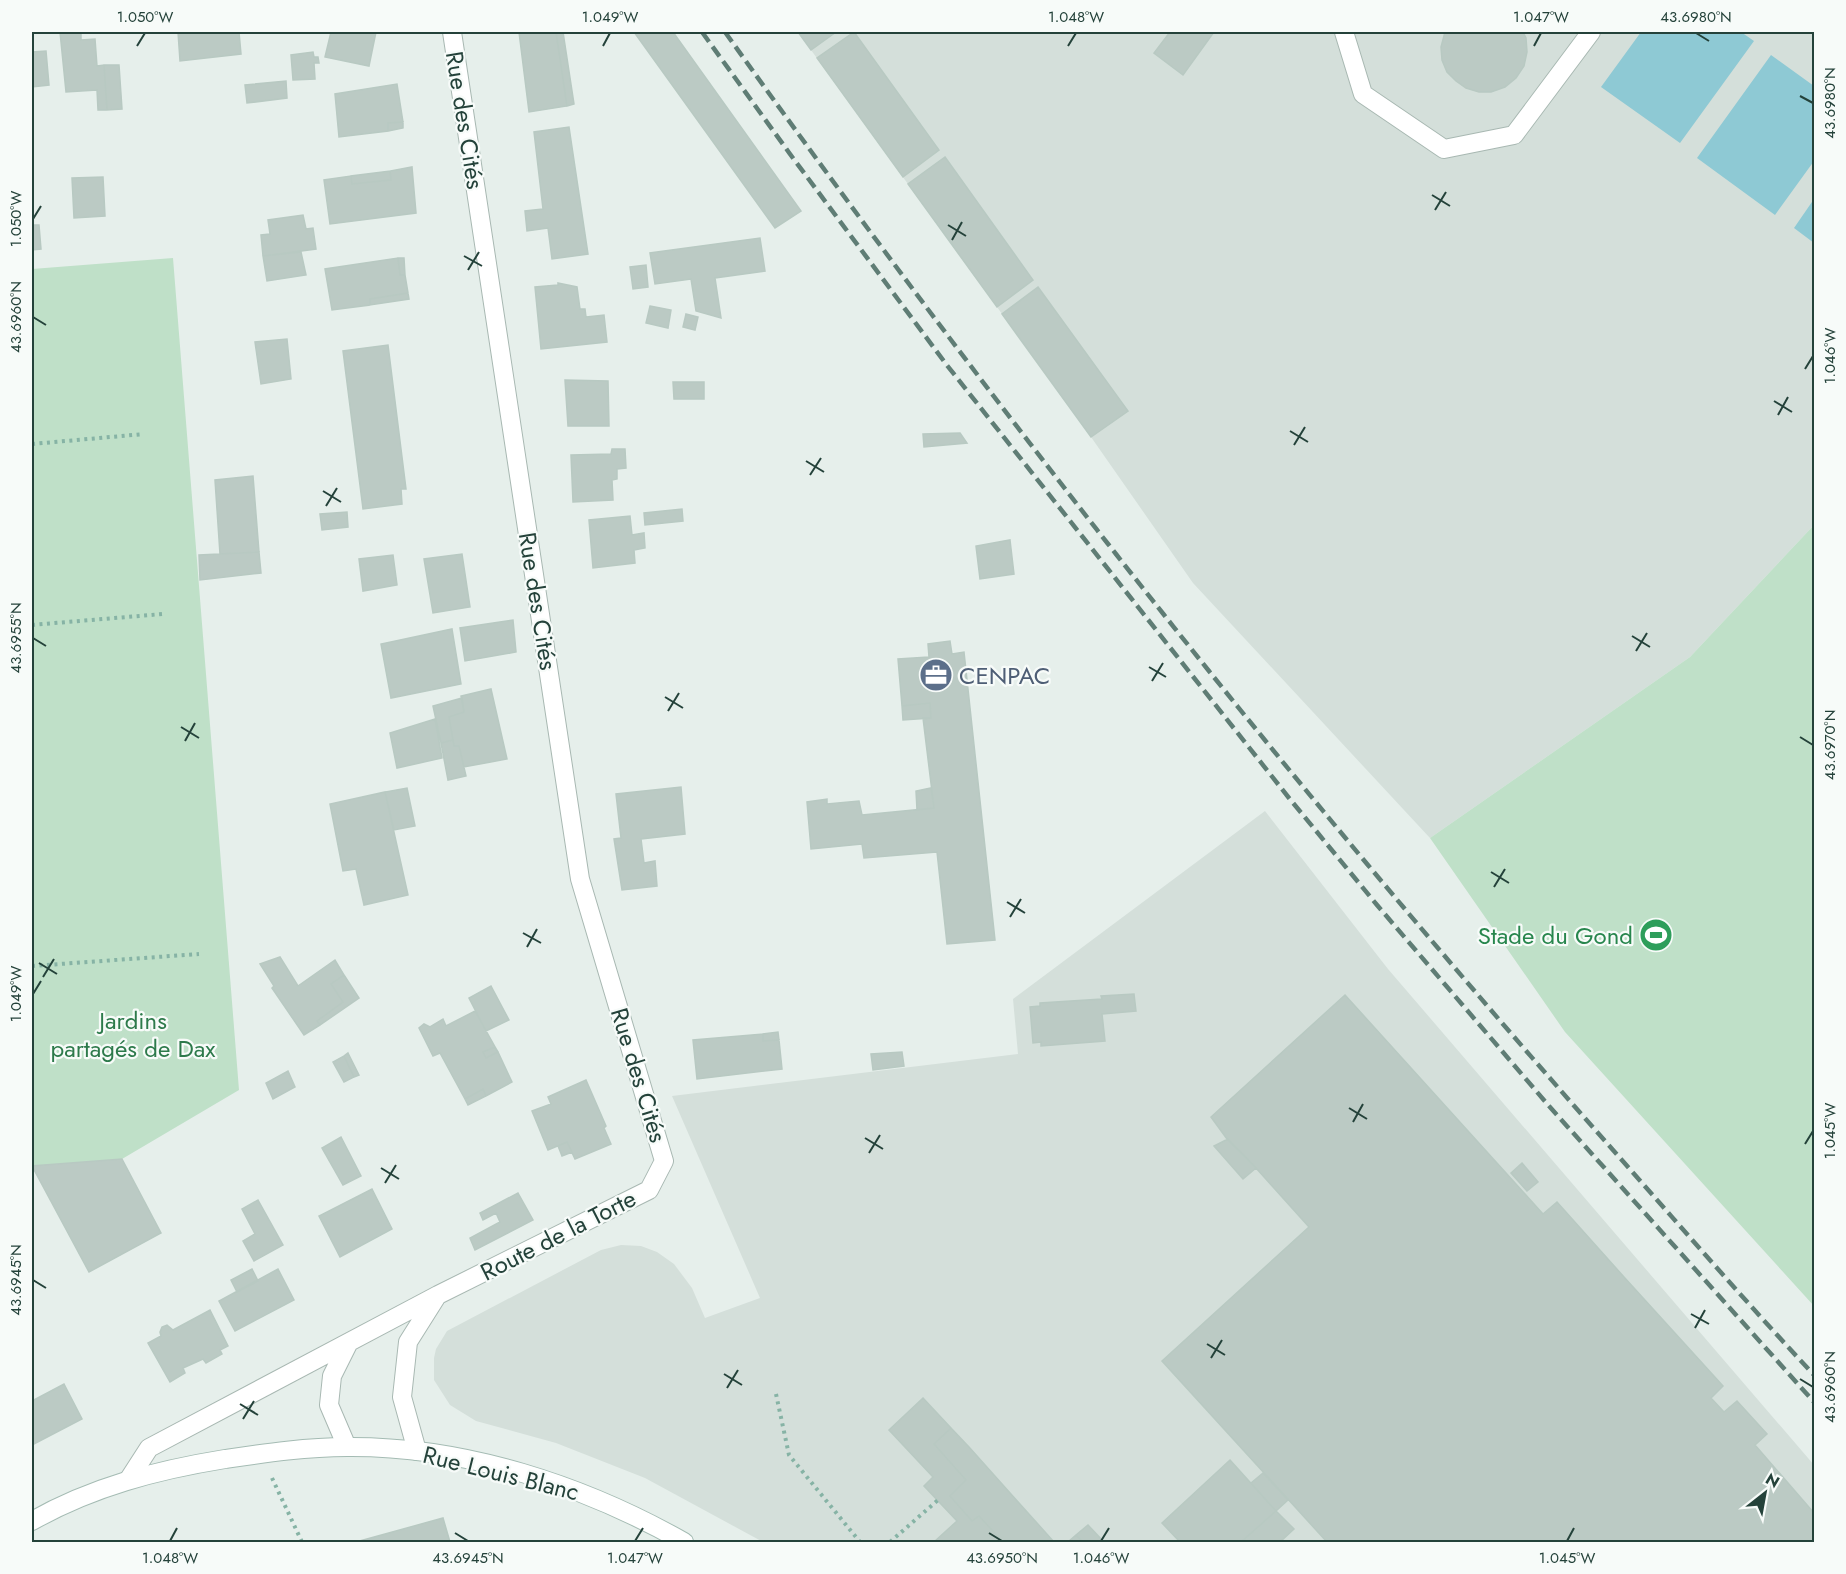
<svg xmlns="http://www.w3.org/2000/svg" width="1846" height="1574" viewBox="0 0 1846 1574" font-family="Jost,sans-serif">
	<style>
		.built { fill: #d4dfda }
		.green { fill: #bfe0c8 }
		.water { fill: #8ec9d4 }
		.building { fill: #bbcac4; stroke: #b8c9c2; stroke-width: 1.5 }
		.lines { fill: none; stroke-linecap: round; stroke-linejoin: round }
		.lane-casing { stroke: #a8b8b2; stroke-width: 20 }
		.street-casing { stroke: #a8b8b2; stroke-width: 20 }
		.secondary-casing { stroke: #a4bbb3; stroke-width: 20 }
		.path { stroke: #86b3a5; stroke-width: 4; stroke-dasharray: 3 4.5; stroke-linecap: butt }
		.lane { stroke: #fff; stroke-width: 18 }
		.street { stroke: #fff; stroke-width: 18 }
		.secondary { stroke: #fff; stroke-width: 18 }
		.rail { stroke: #5f7d75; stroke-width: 4.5; stroke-dasharray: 12 6; stroke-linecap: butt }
		.ticks { fill: none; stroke: #24423a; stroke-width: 2 }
		.labels { text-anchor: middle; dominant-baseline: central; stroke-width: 4.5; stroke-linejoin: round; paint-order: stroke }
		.street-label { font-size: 24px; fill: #24423a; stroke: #f7fbf9 }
		.service-label { font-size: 24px; fill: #4e5e75; stroke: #f7fbf9; text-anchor: start }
		.leisure-label { font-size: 24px; fill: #27864d; stroke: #f7fbf9; text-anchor: end }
		.park-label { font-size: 24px; fill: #2d7a4b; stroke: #f7fbf9 }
		.neatline { fill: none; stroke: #24423a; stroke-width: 2 }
		.ticks-label { font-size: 15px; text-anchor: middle; fill: #24423a }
	</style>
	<rect width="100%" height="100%" fill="#e6efeb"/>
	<!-- built -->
	<path class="built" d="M798 32H1814V525L1690 657 1430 838 1193 583 1091 437Z
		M1265 811 1388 969 1814 1465V1542H763L645 1478 556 1443 476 1421 450 1405 434 1380V1358L436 1349 447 1331 601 1250 621 1245 641 1246 657 1252 674 1264 692 1288 705 1318 760 1298 672 1096 1018 1054 1013 999Z"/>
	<!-- green -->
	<path class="green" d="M173 258 239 1090 122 1159 32 1166V269Z
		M1814 525V1306L1565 1032 1430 838 1690 657Z"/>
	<!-- water -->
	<path class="water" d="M1641 32H1741L1754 41 1680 143 1601 87Z
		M1771 55 1814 86V161L1775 215 1697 158Z
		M1814 199V243L1794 228Z"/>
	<!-- building -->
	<path class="building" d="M60 32H81V40L95 39 97 66 104 65 107 110H98L97 90 66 92Z
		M178 32H239L241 54 180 61Z
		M331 32H376L369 66 325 57Z
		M519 32H556L567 106 529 112Z
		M556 32H563L574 104 567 106Z
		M634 32H673L801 211 775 228Z
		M798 32H836L811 50Z
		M854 32 939 150 903 177 817 58Z
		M1170 32H1214L1183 75 1154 53Z
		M1445 32H1523L1526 38 1527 52 1524 66 1516 78 1505 87 1491 92H1479L1466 88 1456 81 1447 72 1442 60 1441 47Z
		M46 51 49 85 32 87V52Z
		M313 52 314 57H318L319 63H314L315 79 293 80 291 55Z
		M104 65H119L122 109 107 110Z
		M286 81 287 98 247 103 245 85Z
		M397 84 403 122 388 123V131L339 137 335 94Z
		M403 122V128L388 131V123Z
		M569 127 588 254 552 259 548 228 527 231 525 211 543 209 534 132Z
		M945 157 1033 280 997 307 908 184Z
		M412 167 416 213 330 224 324 180 351 176 352 184 391 180 390 171Z
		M390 171 391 180 352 184 351 176Z
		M103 177 105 216 74 218 72 178Z
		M303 215 306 229 313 228 316 249 263 256 261 235 270 234 268 220Z
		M32 225H39L41 249 32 250Z
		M760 238 765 271 715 278 721 318 696 311 691 279 655 284 650 253Z
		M301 252 306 275 267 281 263 256Z
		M398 258H404L405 275H400Z
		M398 258 400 275H405L408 293 370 299V305L332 310 325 269Z
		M646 265 648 287 633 289 630 267Z
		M558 283 577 287 580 309H585L586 317 604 315 607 342 541 349 535 287 558 285Z
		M1038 287 1128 411 1091 437 1002 314Z
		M408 293 409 299 370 305V299Z
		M650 306 671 310 668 328 646 323Z
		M686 314 698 317 695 330 683 327Z
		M287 339 291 379 261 384 255 342Z
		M388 345 406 489H401L402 504 363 509 343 351Z
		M565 380 608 381 609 426H568Z
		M673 382H704V399H674Z
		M960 433 967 443 924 447 923 434Z
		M612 449H625L626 468 617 469V479L612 480 613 500 573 502 571 455 611 454Z
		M253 476 259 552 220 554 215 480Z
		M682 509 683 521 645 525 644 513Z
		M347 512 348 527 322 530 320 514Z
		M630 516 632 535 644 533 645 548 634 550 635 563 593 568 589 520Z
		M1010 540 1014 574 980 579 976 546Z
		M259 552 261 573 200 580 199 555Z
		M462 554 470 607 433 613 424 559Z
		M393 555 397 585 363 591 359 559Z
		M513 620 516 652 465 661 460 628Z
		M452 629 461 684 391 698 381 644Z
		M950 641 952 654 964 652 995 940 947 944 937 852 864 858 862 844 811 849 807 802 827 799V804L859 801 862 815 934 808 923 718H931L930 703 902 706 898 659 929 657 928 644Z
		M491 689 507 759 464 767 459 746H454L449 717 464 712 461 696Z
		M462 698 464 712 449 717 453 740 441 743 433 706Z
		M930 703 931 718 903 720 902 706Z
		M435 719 442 758 397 768 390 733Z
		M453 740 454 746H459L466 776 448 780 441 743Z
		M681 787 685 834 641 839 644 863 655 861 657 886 622 890 614 839 621 838 616 794Z
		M407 788 415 826 394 830 385 792Z
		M931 788 934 808 917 810 916 791Z
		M385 792 408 895 364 905 356 869 343 871 330 804Z
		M280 957 298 986 335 960 344 975 331 984 343 1002 317 1021 320 1025 304 1035 272 988 274 986 260 964Z
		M344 975 359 998 320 1025 317 1021 343 1002 331 984Z
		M491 986 509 1020 486 1031 469 998Z
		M1134 994 1136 1011 1102 1014 1105 1041 1041 1046V1042L1033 1043 1030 1007 1040 1006V1003L1102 999 1101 996Z
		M1345 995 1543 1214 1557 1202 1624 1277 1723 1386 1711 1398 1724 1412 1737 1401 1767 1434 1755 1445 1814 1513V1542H1327L1162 1361 1309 1227 1256 1168 1227 1139 1211 1117Z
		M475 1011 495 1047 483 1052 486 1058 498 1052 512 1082 486 1096 483 1089 465 1099 440 1053 433 1056 419 1028 424 1024 430 1027 443 1019 446 1026Z
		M778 1032 779 1040 763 1041V1034Z
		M763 1034V1041L779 1040 782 1069 697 1079 693 1040Z
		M495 1047 498 1052 486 1058 483 1052Z
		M902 1052 904 1066 873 1070 871 1054Z
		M348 1053 359 1075 354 1077 344 1056Z
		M344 1056 354 1077 344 1082 333 1062Z
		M288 1071 295 1087 273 1099 266 1083Z
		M586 1080 606 1126 604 1128 611 1144 575 1159 567 1142 548 1150 532 1111 551 1104 548 1097Z
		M483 1089 486 1096 468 1105 465 1099Z
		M341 1137 361 1176 343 1185 322 1148Z
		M1228 1139 1256 1168 1243 1179 1214 1146Z
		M567 1142 572 1152 562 1156 558 1146Z
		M122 1159 161 1233 89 1272 32 1166Z
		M1522 1163 1538 1182 1527 1191 1511 1173Z
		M372 1189 392 1229 340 1257 319 1216Z
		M518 1193 533 1220 475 1250 470 1238 500 1222 496 1213 483 1220 480 1213Z
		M258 1200 283 1245 254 1261 243 1241 255 1234 242 1209Z
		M252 1269 258 1281 237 1292 231 1280Z
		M278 1269 294 1300 235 1331 219 1301Z
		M210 1310 228 1346 220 1350 222 1354 206 1363 203 1359 183 1368 185 1373 170 1382 148 1343 161 1336 160 1332 162 1327 167 1325 173 1330Z
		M64 1384 82 1419 32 1445V1401Z
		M923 1398 951 1428 934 1444 966 1480 950 1496 972 1521 979 1516 1003 1542H934L957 1521 924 1486 933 1477 889 1430Z
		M951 1428 969 1447 1054 1542H1003L979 1516 972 1521 950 1496 966 1480 934 1444Z
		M1230 1460 1276 1511 1241 1542H1180L1162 1523Z
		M1263 1473 1288 1500 1276 1511 1251 1483Z
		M1276 1511 1294 1529 1280 1542H1241Z
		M443 1518 450 1542H356Z
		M1088 1525 1104 1542H1083L1076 1535Z
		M1076 1535 1083 1542H1068Z"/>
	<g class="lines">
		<!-- lane casing -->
		<g class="lane-casing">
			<path id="lane" d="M1344 32 1363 94 1444 149 1514 135 1591 32"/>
		</g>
		<!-- street casing -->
		<g class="street-casing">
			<path id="street" d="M347 1447 329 1405 332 1376 348 1344
				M417 1451 402 1397 408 1342 437 1296
				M129 1479 149 1448 438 1295 649 1190 664 1161 580 879 452 32"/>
		</g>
		<!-- secondary casing -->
		<g class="secondary-casing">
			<path id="secondary" d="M32 1521C92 1487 157 1470 225 1459 266 1453 306 1447 347 1447 465 1446 583 1485 684 1542"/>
		</g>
		<!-- path -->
		<path class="path" d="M32 444 144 434
			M32 625 162 614
			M32 966 199 954
			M776 1394 789 1455 860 1542
			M272 1478 302 1542
			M890 1542 938 1500"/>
		<!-- lane -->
		<use href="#lane" class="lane"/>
		<!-- street -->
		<use href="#street" class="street"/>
		<!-- secondary -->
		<use href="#secondary" class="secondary"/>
		<!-- rail -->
		<path class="rail" d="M702 32 790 154 946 364 1289 798 1377 905 1549 1106 1814 1402
			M725 32C999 416 1293 788 1606 1142 1675 1220 1743 1299 1814 1375"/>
	</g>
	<!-- ticks -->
	<path class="ticks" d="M1696 33 1709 41M137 46 145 33M603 46 610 33M1068 46 1076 33M1534 46 1541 33M1800 96 1813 103M1432 195 1450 206M1435 210 1446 192M33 219 41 206M948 225 966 236M952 240 962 222M464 256 482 266M468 270 479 252M33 317 46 325M1805 369 1813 356M1774 401 1792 412M1778 415 1788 397M1290 431 1308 442M1294 445 1305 427M806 461 824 472M810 475 821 458M323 491 341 502M326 506 337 488M1632 636 1650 647M33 638 46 646M1636 651 1647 633M1149 667 1166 677M1152 681 1163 663M665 697 683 708M668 711 679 693M181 727 199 738M1800 737 1813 745M185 741 195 723M1491 872 1509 883M1494 887 1505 869M1007 902 1025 913M1010 917 1021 899M523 933 541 943M527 947 537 929M39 963 57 974M43 977 54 959M33 994 41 981M1349 1108 1367 1119M1353 1122 1363 1104M865 1138 883 1149M1805 1144 1813 1131M869 1153 880 1135M381 1168 399 1179M385 1183 396 1165M33 1280 46 1288M1691 1314 1709 1324M1695 1328 1705 1310M1207 1344 1225 1355M1211 1358 1222 1340M724 1374 742 1385M1800 1379 1813 1387M727 1388 738 1370M240 1404 258 1415M243 1419 254 1401M455 1533 468 1541M989 1533 1002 1541M170 1541 177 1528M635 1541 643 1528M1101 1541 1109 1528M1567 1541 1574 1528"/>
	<!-- icons -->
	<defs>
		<g id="office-disc" transform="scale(1.725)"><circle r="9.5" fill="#5c6f8a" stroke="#f7fbf9"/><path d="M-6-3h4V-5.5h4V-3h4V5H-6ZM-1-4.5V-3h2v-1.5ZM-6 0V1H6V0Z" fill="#fff"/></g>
		<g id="stadium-disc" transform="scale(1.725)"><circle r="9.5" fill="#2e9e5b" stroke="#f7fbf9"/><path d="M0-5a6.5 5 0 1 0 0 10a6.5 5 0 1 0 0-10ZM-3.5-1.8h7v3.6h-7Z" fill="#fff"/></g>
	</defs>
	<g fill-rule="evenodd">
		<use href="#office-disc" x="936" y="675"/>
		<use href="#stadium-disc" x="1656" y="935"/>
	</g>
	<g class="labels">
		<!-- street labels -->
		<g class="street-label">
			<text transform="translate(465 120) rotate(81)">Rue des Cités</text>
			<text transform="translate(538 601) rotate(81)">Rue des Cités</text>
			<text transform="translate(639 1075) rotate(73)">Rue des Cités</text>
			<text transform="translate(558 1235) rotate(-27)">Route de la Torte</text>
			<text transform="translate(501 1473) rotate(14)">Rue Louis Blanc</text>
		</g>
		<!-- service labels -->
		<g class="service-label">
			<text x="959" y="675">CENPAC</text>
		</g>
		<!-- leisure labels -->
		<g class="leisure-label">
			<text x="1633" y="935">Stade du Gond</text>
		</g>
		<!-- park labels -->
		<g class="park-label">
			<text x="133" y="1020">Jardins<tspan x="133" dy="28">partagés de Dax</tspan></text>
		</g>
	</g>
	<!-- border -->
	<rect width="1846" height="1574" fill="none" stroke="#f7fbf9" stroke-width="66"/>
	<!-- north arrow -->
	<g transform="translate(1765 1493) rotate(31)" stroke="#f7fbf9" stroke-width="4.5" paint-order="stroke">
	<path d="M0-4.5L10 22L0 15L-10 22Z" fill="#24423a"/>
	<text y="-9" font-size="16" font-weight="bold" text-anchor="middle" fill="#24423a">N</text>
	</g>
	<rect x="33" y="33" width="1780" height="1508" class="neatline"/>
	<g class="ticks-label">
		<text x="145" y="22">1.050°W</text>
		<text x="610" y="22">1.049°W</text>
		<text x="1076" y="22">1.048°W</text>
		<text x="1541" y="22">1.047°W</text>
		<text x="1696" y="22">43.6980°N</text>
		<text transform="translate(1830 103) rotate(-90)" y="5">43.6980°N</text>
		<text transform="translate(16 219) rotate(-90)" y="5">1.050°W</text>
		<text transform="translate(16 317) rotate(-90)" y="5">43.6960°N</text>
		<text transform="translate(1830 356) rotate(-90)" y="5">1.046°W</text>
		<text transform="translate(16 638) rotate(-90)" y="5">43.6955°N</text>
		<text transform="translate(1830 745) rotate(-90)" y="5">43.6970°N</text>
		<text transform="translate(16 994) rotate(-90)" y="5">1.049°W</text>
		<text transform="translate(1830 1131) rotate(-90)" y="5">1.045°W</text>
		<text transform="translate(16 1280) rotate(-90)" y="5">43.6945°N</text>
		<text transform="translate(1830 1387) rotate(-90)" y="5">43.6960°N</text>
		<text x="170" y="1563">1.048°W</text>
		<text x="468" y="1563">43.6945°N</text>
		<text x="635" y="1563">1.047°W</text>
		<text x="1002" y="1563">43.6950°N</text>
		<text x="1101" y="1563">1.046°W</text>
		<text x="1567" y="1563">1.045°W</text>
	</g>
</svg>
